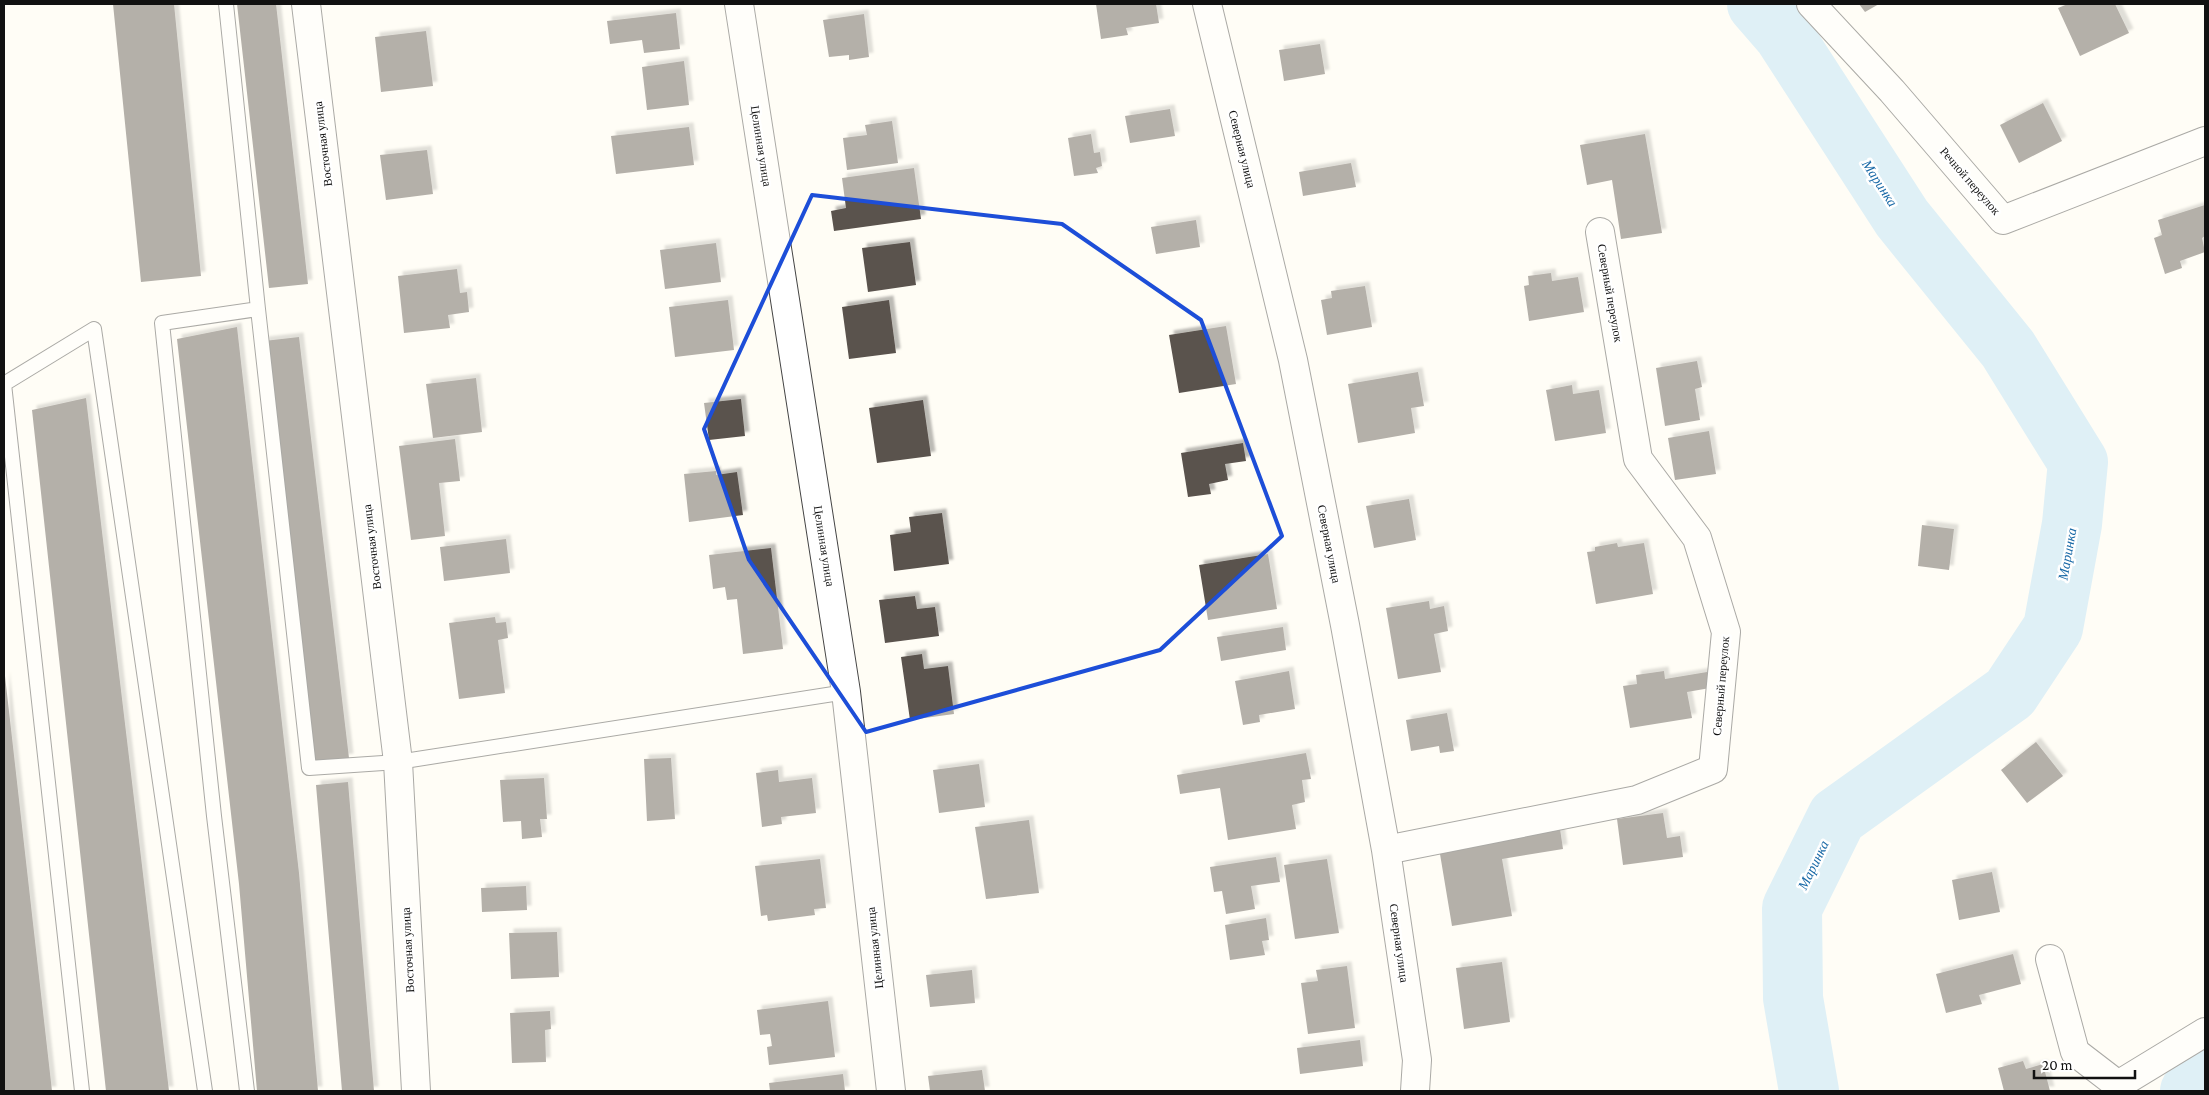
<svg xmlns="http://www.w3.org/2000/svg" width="2209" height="1095" viewBox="0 0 2209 1095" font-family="'Crimson Pro',serif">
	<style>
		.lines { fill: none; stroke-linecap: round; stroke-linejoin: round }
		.river { stroke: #b9e0f7; stroke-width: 60 }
		.building { fill: #5a524d; filter: url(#shadow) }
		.service-casing { stroke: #444; stroke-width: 16 }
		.minor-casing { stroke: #444; stroke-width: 30 }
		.service { stroke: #fff; stroke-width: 14 }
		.minor { stroke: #fff; stroke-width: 28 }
		.marked { fill: none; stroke: #1d4ed8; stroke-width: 4; stroke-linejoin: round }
		.labels { text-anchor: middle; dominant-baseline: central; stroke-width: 5; stroke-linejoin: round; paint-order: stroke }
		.street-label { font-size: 12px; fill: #111; stroke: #fff }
		.water-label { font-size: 14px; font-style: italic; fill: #1768a6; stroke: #fff }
	</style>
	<defs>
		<filter id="shadow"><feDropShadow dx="4.5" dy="-4.5" stdDeviation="1" flood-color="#0004"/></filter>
	</defs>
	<rect width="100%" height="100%" fill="#fffdf5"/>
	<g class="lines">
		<!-- river -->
		<path class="river" d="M1757 4 1783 34 1902 218 2008 349 2078 462 2072 524 2053 628 2010 693 1837 817 1792 908 1793 998 1809 1091
			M2190 1091 2205 1080"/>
	</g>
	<!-- building -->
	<path class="building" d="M113 4H174L201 276 141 282Z
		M237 4H276L308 284 269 288Z
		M1096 4H1156L1159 23 1126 28 1128 35 1101 39Z
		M1859 4H1879L1865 12Z
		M2068 4H2115L2129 33 2080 56 2058 8Z
		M676 13 680 49 644 53 642 40 610 44 607 21Z
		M864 14 869 57 849 60V55L829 57 823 20Z
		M426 31 433 86 381 92 375 37Z
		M1320 44 1325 74 1284 81 1279 50Z
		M684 61 689 105 647 110 642 67Z
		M2043 103 2062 141 2019 163 2000 125Z
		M1170 109 1175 136 1130 143 1125 116Z
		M892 121 898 163 847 170 843 138 867 135 865 125Z
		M689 127 694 165 616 174 611 136Z
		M1091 134 1094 153 1100 152 1102 166 1096 168 1098 173 1074 176 1068 138Z
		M1645 134 1662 233 1621 239 1612 180 1587 185 1580 145Z
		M427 150 433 194 386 200 380 155Z
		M1351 163 1356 187 1303 196 1299 172Z
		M914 168 921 219 834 231 831 211 846 208 842 178Z
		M2205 205V236L2202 238 2205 252 2180 261 2182 268 2165 274 2154 238 2162 235 2158 220Z
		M1196 220 1200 247 1156 254 1151 227Z
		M910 242 916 285 868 292 862 248Z
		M716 243 721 282 665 289 660 250Z
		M457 269 460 293 467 292 469 312 448 315 450 328 404 333 398 276Z
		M1551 273 1552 281 1578 277 1584 312 1529 321 1524 286 1529 285 1528 276Z
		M1365 286 1372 327 1327 335 1321 300 1332 298 1331 291Z
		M728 300 734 350 675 357 669 307Z
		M889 300 896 353 849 359 842 307Z
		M1226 326 1236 384 1179 393 1169 335Z
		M237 327 299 873 318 1091H257L239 884 177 339Z
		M299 337 349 758 314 762 264 341Z
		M1697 361 1702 387 1695 389 1700 420 1665 426 1656 368Z
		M1418 372 1424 406 1411 408 1415 433 1358 443 1348 384Z
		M476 378 482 432 433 438 426 384Z
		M1572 385 1573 394 1599 390 1606 433 1555 441 1546 390Z
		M86 398 169 1091H106L32 410Z
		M741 399 745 436 709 440 704 403Z
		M923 400 931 456 877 463 869 408Z
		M1709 431 1716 474 1675 480 1668 438Z
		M455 439 460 481 439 483 445 536 411 540 399 446Z
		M1243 443 1246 461 1225 464 1228 480 1209 484 1211 494 1188 497 1181 453Z
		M716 471V475L737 472 743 515 689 522 684 474Z
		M1409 499 1416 540 1374 548 1366 506Z
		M942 513 949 564 894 571 890 535 911 532 909 517Z
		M1922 525 1954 529 1949 570 1918 566Z
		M506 539 510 573 444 581 440 547Z
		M1617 543 1618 547 1644 543 1653 594 1596 604 1587 552 1595 551V547Z
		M771 548 783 649 743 654 737 599 727 600 725 587 713 589 709 555Z
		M1268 554 1277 609 1208 620 1199 565Z
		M915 596 917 609 935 607 939 636 885 643 879 600Z
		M1429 601 1430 609 1444 606 1448 631 1434 634 1441 672 1398 679 1386 608Z
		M495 617 496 623 506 622 508 638 498 640 505 693 459 699 449 623Z
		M1283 627 1286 650 1221 661 1217 637Z
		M922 654 924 669 948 666 954 714 910 720 901 657Z
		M1289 671 1295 709 1259 715 1260 722 1243 725 1235 681Z
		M1664 671 1665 679 1707 672 1710 688 1687 692 1692 718 1630 728 1623 686 1637 684 1636 675Z
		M5 676 52 1091H4Z
		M1447 713 1454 751 1440 753 1439 746 1411 751 1406 720Z
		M2036 742 2063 776 2027 803 2001 770Z
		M1306 753 1311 779 1302 780 1305 802 1292 805 1296 829 1228 840 1220 788 1180 794 1177 775Z
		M671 758 675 819 647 821 644 759Z
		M979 764 985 807 939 813 933 770Z
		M778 770 779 782 812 778 816 813 781 817 782 824 762 827 756 773Z
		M544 778 547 819H540L542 837 522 839 521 821 503 822 500 780Z
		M348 782 374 1091H342L316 785Z
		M1663 813 1667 838 1680 836 1683 857 1623 865 1617 819Z
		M1029 820 1039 893 986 899 975 827Z
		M1560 829 1563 849 1502 859 1512 916 1452 926 1439 848Z
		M1276 857 1280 882 1251 886 1255 909 1226 914 1222 891 1214 892 1210 867Z
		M820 859 826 908 814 909 815 915 768 921 767 915 761 916 755 866Z
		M1327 859 1339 933 1295 939 1284 865Z
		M1992 872 2000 912 1959 920 1952 880Z
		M526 886 527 910 482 912 481 888Z
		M1266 918 1269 940 1262 941 1265 955 1230 960 1225 925Z
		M557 932 559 977 511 979 509 933Z
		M2013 954 2021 984 1979 995 1982 1004 1946 1013 1936 974Z
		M1502 962 1510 1022 1464 1029 1456 968Z
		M1347 966 1355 1028 1308 1034 1301 983 1318 981 1316 970Z
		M972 970 975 1003 930 1007 926 975Z
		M828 1001 835 1057 769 1065 767 1047 772 1046 770 1034 760 1035 757 1010Z
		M550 1011 551 1029 545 1030 546 1062 512 1063 510 1013Z
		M1360 1040 1363 1066 1300 1074 1297 1048Z
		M2023 1061 2026 1069 2043 1064 2050 1091H2004L1998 1068Z
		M982 1070 985 1091H930L928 1076Z
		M843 1074 845 1091H770L769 1083Z"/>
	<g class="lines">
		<!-- service casing -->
		<g class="service-casing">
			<path id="service" d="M226 4 258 309 309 768 398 762 846 692
				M82 1091 4 384 94 329 205 1091
				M247 1091 214 816 162 323 258 309"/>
		</g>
		<!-- minor casing -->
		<g class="minor-casing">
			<path id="minor" d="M306 4 398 762 416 1091
				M739 4 846 692 891 1091
				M1207 4 1293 360 1345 625 1386 850 1417 1060 1415 1091
				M1811 4 1892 91 2003 220 2205 141
				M1386 850 1637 800 1713 769 1726 632 1697 538 1638 459 1600 232
				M2050 959 2075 1052 2118 1085 2205 1032"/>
		</g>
		<!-- service -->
		<use href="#service" class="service"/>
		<!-- minor -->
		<use href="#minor" class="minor"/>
	</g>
	<!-- marked area -->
	<path d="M0 0H2209V1095H0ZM812 195 1062 224 1201 320 1282 536 1160 650 866 732 749 560 704 429Z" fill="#fffdf5" fill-opacity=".55" fill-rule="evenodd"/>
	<path class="marked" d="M812 195 1062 224 1201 320 1282 536 1160 650 866 732 749 560 704 429Z"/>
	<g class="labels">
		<!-- street labels -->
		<g class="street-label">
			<text transform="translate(323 144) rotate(-97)">Восточная улица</text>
			<text transform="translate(761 146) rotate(81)">Целинная улица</text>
			<text transform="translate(1242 149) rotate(76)">Северная улица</text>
			<text transform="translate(1970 181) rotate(49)">Речной переулок</text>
			<text transform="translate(1610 293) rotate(80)">Северный переулок</text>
			<text transform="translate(1329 544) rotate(79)">Северная улица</text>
			<text transform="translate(824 546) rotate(81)">Целинная улица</text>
			<text transform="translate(372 547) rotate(-97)">Восточная улица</text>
			<text transform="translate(1721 686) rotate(-85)">Северный переулок</text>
			<text transform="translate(1399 943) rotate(82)">Северная улица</text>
			<text transform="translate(875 948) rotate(-96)">Целинная улица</text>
			<text transform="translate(408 950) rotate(-93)">Восточная улица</text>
		</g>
		<!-- water labels -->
		<g class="water-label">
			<text transform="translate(1880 183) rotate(57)">Маринка</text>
			<text transform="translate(2067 554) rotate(-80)">Маринка</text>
			<text transform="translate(1813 865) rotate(-64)">Маринка</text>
		</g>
	</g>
	<!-- border -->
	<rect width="2209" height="1095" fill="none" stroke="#111111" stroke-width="10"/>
	<!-- scale -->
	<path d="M2034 1070v8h101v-8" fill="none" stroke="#111111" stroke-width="2.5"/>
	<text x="2042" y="1070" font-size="15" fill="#111111" stroke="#ffffff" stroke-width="4" paint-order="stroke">20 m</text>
</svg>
